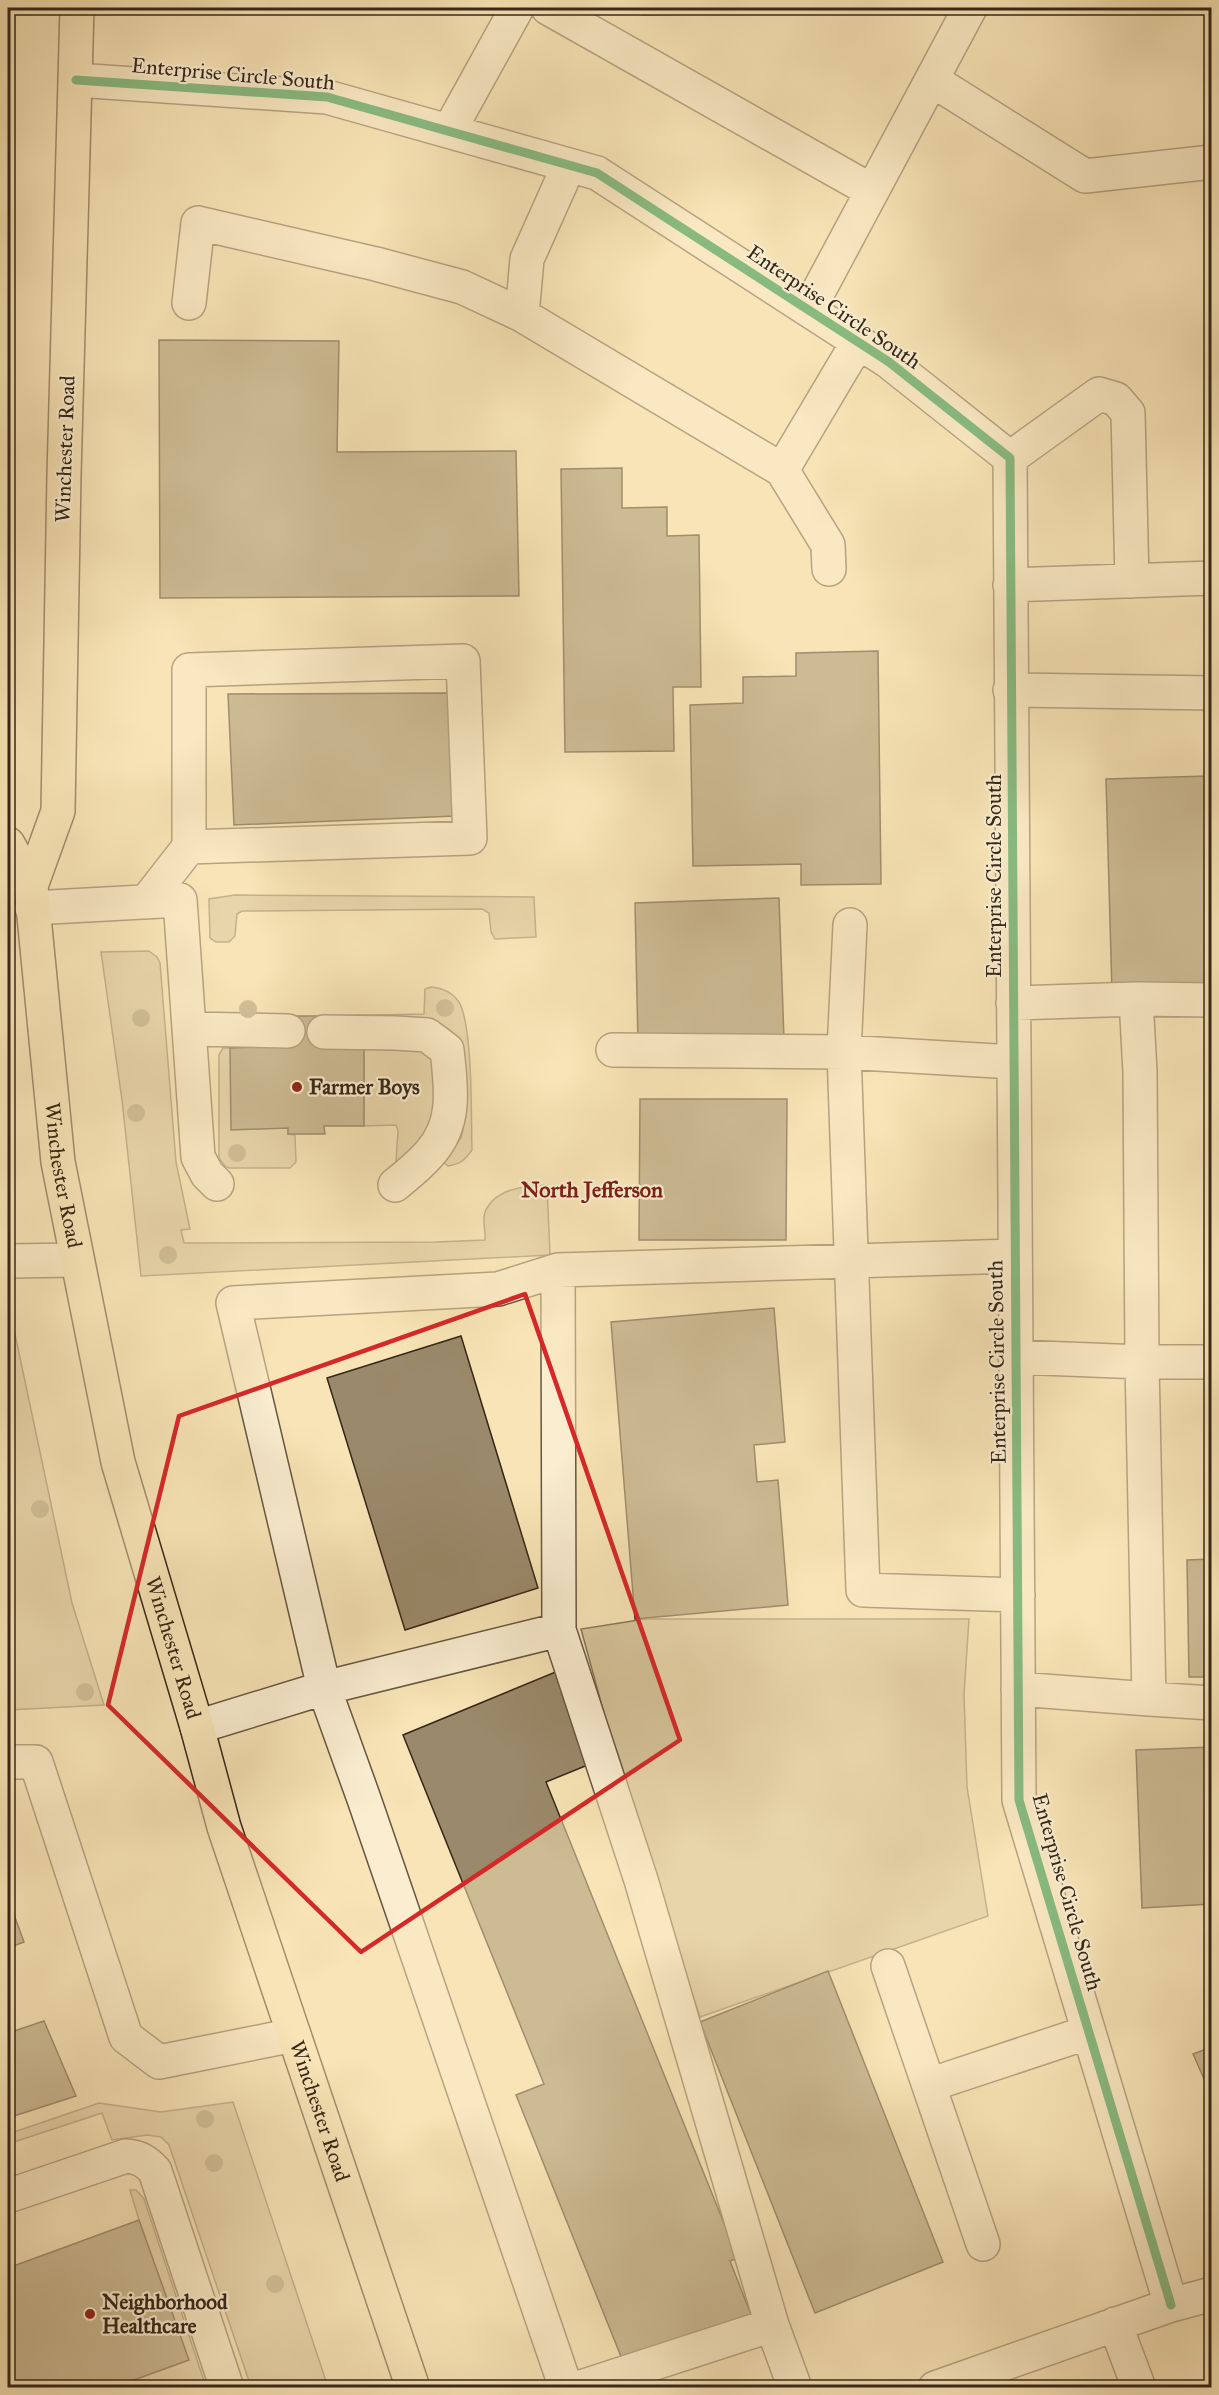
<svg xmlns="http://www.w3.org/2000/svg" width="1219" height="2395" viewBox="0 0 1219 2395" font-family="'IM FELL Great Primer',serif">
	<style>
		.green { fill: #d7c49b; stroke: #86765a; stroke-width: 1.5 }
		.building { fill: #9a896a; stroke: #352718; stroke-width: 1.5 }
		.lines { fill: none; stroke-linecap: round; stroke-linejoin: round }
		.minor-casing { stroke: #665640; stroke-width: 36 }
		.major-casing { stroke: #352718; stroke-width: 36 }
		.minor { stroke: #faedd0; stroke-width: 33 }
		.major { stroke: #f8e4b6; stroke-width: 33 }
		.cycleway-casing { stroke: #faedd0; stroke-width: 13 }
		.cycleway { stroke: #00873e; stroke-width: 9 }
		.tree { fill: #a39271 }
		.marked { fill: none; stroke: #d62828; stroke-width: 4.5; stroke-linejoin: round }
		.poi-dot { fill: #8f2418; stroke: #faedd0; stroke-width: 2 }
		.labels { text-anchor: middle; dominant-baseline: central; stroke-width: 4.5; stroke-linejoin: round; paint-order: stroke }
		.street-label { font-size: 21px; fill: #352718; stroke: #faedd0 }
		.poi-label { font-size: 21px; font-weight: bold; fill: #352718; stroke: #faedd0; text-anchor: start }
		.neighbourhood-label { font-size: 22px; font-weight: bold; fill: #7a1f14; stroke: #faedd0 }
	</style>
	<rect width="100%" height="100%" fill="#f8e4b6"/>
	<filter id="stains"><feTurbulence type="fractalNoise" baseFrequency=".00333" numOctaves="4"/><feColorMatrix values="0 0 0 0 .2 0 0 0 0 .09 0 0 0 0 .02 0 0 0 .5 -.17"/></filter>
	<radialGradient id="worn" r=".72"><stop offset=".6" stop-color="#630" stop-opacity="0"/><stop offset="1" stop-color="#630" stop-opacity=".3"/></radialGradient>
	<!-- green -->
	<path class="green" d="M235 895 534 897 536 937 495 939 491 932 489 913 482 909 242 911 237 914 235 936 229 942H216L210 938 209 899Z
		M149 951 157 957 160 963 176 1162 190 1229 181 1230 184 1243 436 1242 485 1240C486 1232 482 1219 485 1212 495 1188 525 1186 547 1185L550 1255 141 1276 122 1100 101 952Z
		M431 987C443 988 452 992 459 1002 473 1026 471 1118 472 1150 465 1160 461 1164 448 1166L442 1161 461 1138 463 1129 459 1043C454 1031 446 1025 433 1022L324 1016 424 1014 425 989Z
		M364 1046 421 1047 433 1058 436 1113 419 1144 399 1162 396 1161 398 1131 396 1125 364 1126Z
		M223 1048H230L288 1128V1134L295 1135 296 1162 290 1168H229L225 1166 219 1158V1055Z
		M8 1301 72 1603 104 1705 8 1710V1695H12L13 1623H8Z
		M645 1619H969L964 1694 967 1787 988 1916 700 2017 623 1783 581 1629Z
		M233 2102 328 2387H251L169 2145 161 2137 147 2135 112 2140 102 2113 8 2144V2134L99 2103 161 2112Z
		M130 2190H136L144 2199 206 2387 112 2388 139 2220Z"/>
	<!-- building -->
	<path class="building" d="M642 8H906V10L642 15Z
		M159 340 339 341 337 452 516 451 519 596 160 598Z
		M622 468V508L667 507V536L699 535 701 687H673L674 751 565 752 561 469Z
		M878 651 881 884 801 885V864L693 866 690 705 743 703V677L796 676V653Z
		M449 693 456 816 234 825 228 694Z
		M1207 776 1208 798H1212V989L1112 992 1106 779Z
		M779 898 784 1039 638 1044 635 903Z
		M288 1016H324L364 1046V1126H324L325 1134H288V1128L231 1130 230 1048 287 1046Z
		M1206 1047H1212V1216Z
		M640 1099H787L786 1240H639Z
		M774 1308 785 1442 754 1445 757 1482 778 1480 788 1605 635 1619 611 1322Z
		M461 1336 538 1588 405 1630 327 1378Z
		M1212 1559V1677H1189L1187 1560Z
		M8 1623H13V1695H8Z
		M558 1671 595 1762 546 1782 738 2258 730 2261 752 2317 626 2369 516 2095 544 2084 403 1735Z
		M1212 1747V1904L1142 1908 1136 1750Z
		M8 1898 24 1942 8 1948Z
		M828 1971 943 2262 815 2313 700 2022Z
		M44 2021 76 2096 8 2118V2033Z
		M1212 2047V2097L1193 2054Z
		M139 2220 189 2360 112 2388H8V2268Z"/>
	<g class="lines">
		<!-- minor casing -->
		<g class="minor-casing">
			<path id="minor" d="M548 8 872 191
				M76 80 327 97 597 173 889 362 1010 458 1019 1800 1171 2305
				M932 80 1085 176 1212 162
				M449 131 517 8
				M569 165 527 259 522 315 782 470 858 342
				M189 303 198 223 376 264 462 287 522 315
				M809 309 970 8
				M1010 458 1099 394 1116 399 1128 413 1132 581
				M782 470 828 545 829 569
				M1010 585 1212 578
				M1010 690 1212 693
				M146 902 189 847V670L463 661 470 838 189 847
				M32 908 180 900 198 1157 207 1174 217 1184
				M850 925 844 1052 863 1590 1018 1595
				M1136 999 1212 1000
				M1013 1003 1136 999 1140 1072 1142 1362 1149 1699 1018 1689
				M189 1029 288 1031
				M324 1032 395 1033 427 1035 447 1050C451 1087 457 1123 430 1153 420 1165 407 1175 395 1185
				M613 1050 844 1052 1013 1062
				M8 1261 76 1260
				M558 1270 498 1289 233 1303 324 1688 364 1799 566 2388
				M1015 1357 1142 1362H1212
				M1149 1699 1212 1703
				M197 1727 324 1688 559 1630
				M8 1762H36L126 2037 159 2062 294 2035
				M888 1966 983 2244
				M929 2085 1089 2032
				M8 2196 126 2156C139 2157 146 2161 155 2171L227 2388
				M1115 2324 1139 2388
				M578 2388 772 2325
				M795 2388 772 2325 641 1880 559 1630 558 1270 1014 1256
				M935 2388 1171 2305 1212 2294"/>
		</g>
		<!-- major casing -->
		<g class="major-casing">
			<g id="major">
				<path id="s1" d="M77 8 64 475 58 811 31 886 58 1162 118 1462 197 1727 224 1827 413 2388"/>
				<path d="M8 844 31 886"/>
			</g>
		</g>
		<!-- minor -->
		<use href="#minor" class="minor"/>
		<!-- major -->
		<use href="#major" class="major"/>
		<!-- cycleway casing -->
		<g class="cycleway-casing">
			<path id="cycleway" d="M76 80 327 97 597 173 889 362 1010 458 1019 1800 1171 2305"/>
		</g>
		<!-- cycleway -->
		<use href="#cycleway" class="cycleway"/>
	</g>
	<!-- trees -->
	<g class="tree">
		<circle cx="445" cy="1008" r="9"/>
		<circle cx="248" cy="1009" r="9"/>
		<circle cx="141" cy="1018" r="9"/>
		<circle cx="136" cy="1113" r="9"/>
		<circle cx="237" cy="1153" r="9"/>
		<circle cx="168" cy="1255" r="9"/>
		<circle cx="40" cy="1509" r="9"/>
		<circle cx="85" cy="1692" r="9"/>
		<circle cx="205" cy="2119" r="9"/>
		<circle cx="214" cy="2163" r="9"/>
		<circle cx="275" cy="2284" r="9"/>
	</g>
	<!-- marked area -->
	<path d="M0 0H1219V2395H0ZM525 1294 680 1740 361 1952 108 1705 179 1416Z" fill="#f8e4b6" fill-opacity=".55" fill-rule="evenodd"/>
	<path class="marked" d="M525 1294 680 1740 361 1952 108 1705 179 1416Z"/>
	<!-- markers -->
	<g class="poi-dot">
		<circle cx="297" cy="1087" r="6"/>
		<circle cx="90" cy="2314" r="6"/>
	</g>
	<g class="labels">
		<!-- street labels -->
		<g class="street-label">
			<text transform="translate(233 74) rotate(5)">Enterprise Circle South</text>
			<text transform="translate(834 307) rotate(34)">Enterprise Circle South</text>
			<text transform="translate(65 449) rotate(-88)">Winchester Road</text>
			<text transform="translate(994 876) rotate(-90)">Enterprise Circle South</text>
			<text stroke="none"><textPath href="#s1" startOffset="1174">Winchester Road</textPath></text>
			<text transform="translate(997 1362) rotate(-91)">Enterprise Circle South</text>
			<text stroke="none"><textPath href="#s1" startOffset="1660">Winchester Road</textPath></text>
			<text transform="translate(1067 1892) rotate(74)">Enterprise Circle South</text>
			<text stroke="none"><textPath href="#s1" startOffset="2146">Winchester Road</textPath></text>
		</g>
		<!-- poi labels -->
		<g class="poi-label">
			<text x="309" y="1087">Farmer Boys</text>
			<text x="102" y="2302">Neighborhood<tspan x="102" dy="24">Healthcare</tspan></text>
		</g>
		<!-- neighbourhood labels -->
		<g class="neighbourhood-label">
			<text x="592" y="1189">North Jefferson</text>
		</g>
	</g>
	<!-- margin -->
	<rect width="1219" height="2395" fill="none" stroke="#f8e4b6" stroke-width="30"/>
	<rect x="9" y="9" width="1201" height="2377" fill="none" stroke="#352718" stroke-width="3"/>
	<rect x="15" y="15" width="1189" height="2365" fill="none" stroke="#352718" stroke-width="1.5"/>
	<rect width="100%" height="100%" filter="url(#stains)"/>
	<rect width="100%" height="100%" fill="url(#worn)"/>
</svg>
